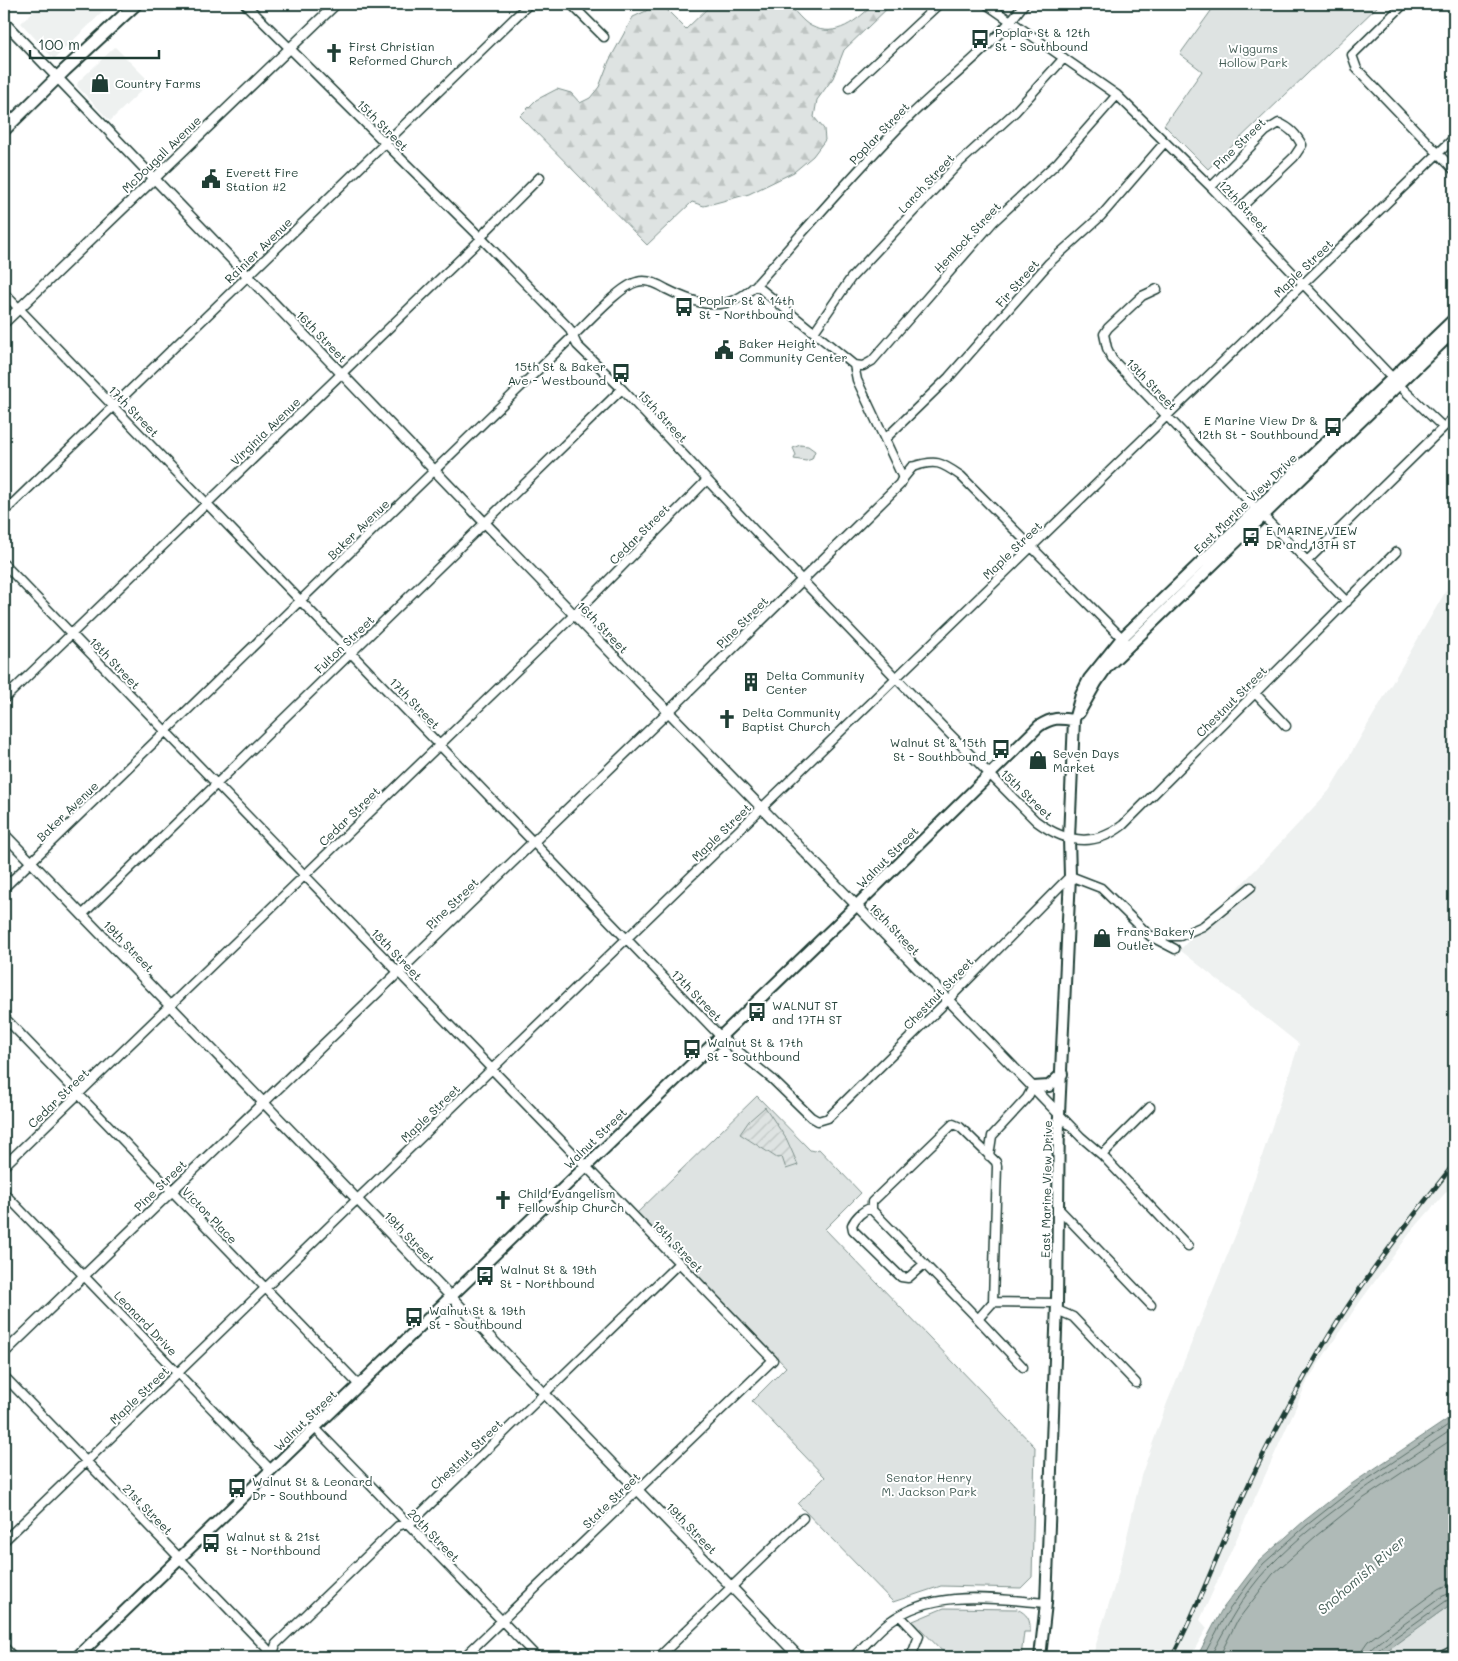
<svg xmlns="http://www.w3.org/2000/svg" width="1458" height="1661" viewBox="0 0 1458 1661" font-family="Mali,sans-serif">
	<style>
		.built { fill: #eef1f0 }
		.grass { fill: url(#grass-tufts); stroke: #7e908b }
		.forest { fill: url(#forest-firs); stroke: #7e908b }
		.park { fill: #dee3e2; stroke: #7e908b }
		.garden { fill: url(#garden-furrows); stroke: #7e908b }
		.water { fill: #afbab7; stroke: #758883 }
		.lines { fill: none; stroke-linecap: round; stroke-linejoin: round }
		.shore { stroke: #596f68; stroke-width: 1 }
		.minor-casing { stroke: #1f3d34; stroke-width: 11 }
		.tertiary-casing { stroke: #1f3d34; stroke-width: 12 }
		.secondary-casing { stroke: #1f3d34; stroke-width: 14 }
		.primary-casing { stroke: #1f3d34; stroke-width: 15 }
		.minor { stroke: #fff; stroke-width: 8 }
		.tertiary { stroke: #fff; stroke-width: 9 }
		.secondary { stroke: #fff; stroke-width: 10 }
		.primary { stroke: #fff; stroke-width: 11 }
		.rail-casing { stroke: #1f3d34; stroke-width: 4.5 }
		.rail { stroke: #fff; stroke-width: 2.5; stroke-dasharray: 8; stroke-linecap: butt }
		.labels { text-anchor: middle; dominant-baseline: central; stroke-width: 4; stroke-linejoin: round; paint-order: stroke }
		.poi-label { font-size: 12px; fill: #1f3d34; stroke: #fff; text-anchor: start }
		.park-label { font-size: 12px; fill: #455e57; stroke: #fff }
		.street-label { font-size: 12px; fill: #1f3d34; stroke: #fff }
		.water-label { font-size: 14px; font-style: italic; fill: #4a625b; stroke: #fff }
	</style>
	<defs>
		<pattern id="grass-tufts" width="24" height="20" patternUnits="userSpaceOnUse" patternTransform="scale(1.25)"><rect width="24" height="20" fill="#dee3e2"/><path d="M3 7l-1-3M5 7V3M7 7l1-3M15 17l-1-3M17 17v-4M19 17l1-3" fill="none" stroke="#bec4c2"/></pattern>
		<pattern id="forest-firs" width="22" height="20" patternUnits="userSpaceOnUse" patternTransform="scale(1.25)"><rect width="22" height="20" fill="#dee3e2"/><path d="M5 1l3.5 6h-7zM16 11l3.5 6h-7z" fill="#bec4c2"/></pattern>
		<pattern id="garden-furrows" width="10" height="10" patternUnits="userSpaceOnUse" patternTransform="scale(1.25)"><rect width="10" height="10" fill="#dee3e2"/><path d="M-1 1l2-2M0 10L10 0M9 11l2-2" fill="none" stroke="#bec4c2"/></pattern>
	</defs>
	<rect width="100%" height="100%" fill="#fff"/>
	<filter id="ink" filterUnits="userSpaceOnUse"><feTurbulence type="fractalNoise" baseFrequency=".02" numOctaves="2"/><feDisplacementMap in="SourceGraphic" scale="10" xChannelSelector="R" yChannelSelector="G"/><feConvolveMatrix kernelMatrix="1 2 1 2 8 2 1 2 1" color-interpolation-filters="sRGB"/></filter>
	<g filter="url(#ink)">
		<!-- built -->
		<path class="built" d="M41 4H111L54 59 21 23Z
			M115 47 150 82 110 121 77 86 78 82Z
			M1454 577V1183L1410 1233 1354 1310 1308 1380 1200 1620 1207 1628 1190 1657H1092L1118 1575 1141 1476 1167 1403 1238 1229 1299 1044 1180 950 1329 791Z"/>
		<!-- grass -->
		<path class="grass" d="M800 445 808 446 815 451 812 459 806 461 794 459 796 455 793 448Z"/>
		<!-- forest -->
		<path class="forest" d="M654 4H661L686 29 712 4H788C795 11 803 22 811 26 836 39 857 20 874 4H892L844 50 833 78 817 100 814 117 824 129 825 140 813 156 794 172 749 194 704 206 692 202 647 245 520 116 536 100 557 89 571 93 580 103 590 98 599 87 609 61 633 17 646 11Z"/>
		<!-- park -->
		<path class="park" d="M1216 4H1380L1208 169 1164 125 1202 71 1180 54Z
			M757 1096 810 1150 814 1151 819 1149 861 1193 825 1229 1035 1447 1032 1577 1021 1588 941 1586 893 1602 798 1504 825 1477 752 1401 786 1367 637 1213Z
			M1454 1602V1657H1378L1386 1650Z
			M944 1608 1017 1609C1027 1614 1031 1619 1030 1632H1024L1021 1657H948L913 1621Z"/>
		<!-- garden -->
		<path class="garden" d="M765 1107 787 1140 798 1165 786 1169 782 1157 777 1158 740 1134 749 1121Z"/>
		<!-- water -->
		<path class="water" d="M1454 1415V1602L1378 1657H1197L1221 1611 1259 1561 1304 1521 1350 1485Z"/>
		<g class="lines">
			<!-- shore -->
			<path class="shore" d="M1203 1657 1226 1614 1263 1564 1307 1525 1353 1489 1454 1421
				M1210 1657C1226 1627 1244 1593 1268 1568 1322 1512 1391 1472 1454 1428
				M1219 1657 1237 1621 1273 1574 1316 1536 1361 1500 1454 1438
				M1361 1657 1363 1648 1368 1641 1439 1589 1447 1585 1454 1584
				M1369 1657 1371 1649 1379 1642 1443 1596 1454 1592
				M1375 1657 1376 1652 1383 1646 1446 1601 1454 1598"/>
			<!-- minor casing -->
			<g class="minor-casing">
				<path id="minor" d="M245 4 481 238 569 328 577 345 622 389 756 532 943 727 1036 821C1064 842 1094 848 1123 825L1396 552
					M571 4 604 37
					M986 4 1117 95 1211 187 1404 390 1443 427
					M1404 4 1352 55 1357 69 1454 170
					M849 88 939 4
					M1211 187 1266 131 1279 123C1290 128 1296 134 1302 145L1294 157 1235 213
					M756 285 854 365 857 380 903 478
					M1157 289 1142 296 1108 328 1104 334 1107 348 1112 359 1263 516 1347 602
					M4 293 720 1036 772 1079 811 1117 818 1121 828 1118 943 1005 1070 876 1101 888 1150 936 1175 949
					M814 332 851 278 959 163 1015 112 1064 58
					M854 365 863 366 872 361 993 222 1058 162 1117 95
					M885 439 949 377 1049 263 1101 216 1165 142
					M912 467C936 459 941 462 961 476L1129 645
					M4 512 529 4
					M1307 561 1454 417
					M4 564 773 1360 464 1657
					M1255 693 1286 726
					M4 699 477 243 486 231 540 177
					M4 888 573 336C587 323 620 286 637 282 646 279 658 284 666 289 700 306 726 314 756 285 807 228 856 170 910 116 948 79 993 47 1024 4
					M82 915 622 389
					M1151 936H1180L1203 926 1251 887
					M4 1017 359 1385
					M1059 1114 1081 1137 1102 1155 1188 1246
					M1102 1155 1150 1107
					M989 1156 992 1136 1027 1098 1033 1087
					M4 1166 574 615 707 480
					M4 1193 271 1470
					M871 1208C863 1210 855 1218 852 1225L853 1230 901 1277 908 1278 924 1264
					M1059 1209 1151 1305
					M993 1302 997 1166 996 1162 960 1127 953 1124 872 1202V1210L978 1319 993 1302 1057 1303
					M1057 1310 1073 1317 1136 1383
					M978 1319 1023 1367
					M4 1376 275 1657
					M315 1428 537 1657
					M4 1541 1454 138
					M900 1616 919 1636 911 1657
					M4 1647 13 1657
					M269 1657 273 1654 276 1644 398 1526 413 1521 679 1263
					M659 1657 803 1518
					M853 1657C865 1646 876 1632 889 1622 935 1588 993 1599 1046 1603
					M1440 1657 1454 1650"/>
			</g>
			<!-- tertiary casing -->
			<g class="tertiary-casing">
				<path id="tertiary" d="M4 22 485 523 1059 1114
					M4 323 336 4
					M4 834 799 1657
					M4 1353 668 712 900 484 903 478 912 467"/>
			</g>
			<!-- secondary casing -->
			<g class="secondary-casing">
				<path id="secondary" d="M1079 713 1096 683 1107 667 1454 331
					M1033 1087 1049 1086 1062 1074
					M77 1657 856 906 1039 726C1053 717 1059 718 1074 720
					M1040 1657 1046 1603 1049 1525 1057 1303 1059 1114 1070 876 1069 838 1074 720 1081 695 1089 679 1122 638 1454 319"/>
			</g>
			<!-- primary casing -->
			<g class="primary-casing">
				<path id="primary" d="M4 130 65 70 136 4"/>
			</g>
			<!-- minor -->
			<use href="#minor" class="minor"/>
			<!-- tertiary -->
			<use href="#tertiary" class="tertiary"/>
			<!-- secondary -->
			<use href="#secondary" class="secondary"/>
			<!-- primary -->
			<use href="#primary" class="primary"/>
			<!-- rail casing -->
			<g class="rail-casing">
				<path id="rail" d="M1172 1657C1204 1596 1226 1529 1257 1467 1285 1411 1315 1355 1350 1303 1383 1255 1418 1209 1454 1164"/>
			</g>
			<!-- rail -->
			<use href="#rail" class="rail"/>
		</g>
	</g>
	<!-- icons -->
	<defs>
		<g id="bus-bare" transform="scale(1.5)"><path d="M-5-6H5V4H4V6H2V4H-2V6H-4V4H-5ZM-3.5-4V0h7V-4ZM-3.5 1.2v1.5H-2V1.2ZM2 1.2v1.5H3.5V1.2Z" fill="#1f3d34" stroke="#fff" stroke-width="2.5" paint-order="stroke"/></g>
		<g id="church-bare" transform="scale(1.5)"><path d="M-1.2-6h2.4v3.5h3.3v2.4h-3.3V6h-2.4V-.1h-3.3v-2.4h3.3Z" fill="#1f3d34" stroke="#fff" stroke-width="2.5" paint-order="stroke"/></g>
		<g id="shop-bare" transform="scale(1.5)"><path d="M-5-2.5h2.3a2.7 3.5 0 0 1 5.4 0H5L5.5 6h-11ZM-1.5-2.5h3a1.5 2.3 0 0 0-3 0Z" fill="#1f3d34" stroke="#fff" stroke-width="2.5" paint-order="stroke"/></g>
		<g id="civic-bare" transform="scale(1.5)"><path d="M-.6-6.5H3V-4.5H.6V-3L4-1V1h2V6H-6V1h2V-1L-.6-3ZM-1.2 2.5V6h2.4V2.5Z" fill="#1f3d34" stroke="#fff" stroke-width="2.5" paint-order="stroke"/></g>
		<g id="building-bare" transform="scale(1.5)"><path d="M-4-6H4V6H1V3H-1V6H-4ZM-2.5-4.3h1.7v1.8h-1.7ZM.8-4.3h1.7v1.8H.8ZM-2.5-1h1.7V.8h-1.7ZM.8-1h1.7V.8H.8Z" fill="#1f3d34" stroke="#fff" stroke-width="2.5" paint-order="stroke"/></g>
	</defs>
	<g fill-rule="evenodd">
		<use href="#bus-bare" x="980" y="39"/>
		<use href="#church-bare" x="334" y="53"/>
		<use href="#shop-bare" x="100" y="83"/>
		<use href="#civic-bare" x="211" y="179"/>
		<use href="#bus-bare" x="684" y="307"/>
		<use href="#civic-bare" x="724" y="350"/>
		<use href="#bus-bare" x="621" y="373"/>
		<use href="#bus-bare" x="1333" y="427"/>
		<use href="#bus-bare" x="1251" y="537"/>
		<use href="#building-bare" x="751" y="682"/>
		<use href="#church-bare" x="727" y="719"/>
		<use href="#bus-bare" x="1001" y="749"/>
		<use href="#shop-bare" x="1038" y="760"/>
		<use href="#shop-bare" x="1102" y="938"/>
		<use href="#bus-bare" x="757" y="1012"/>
		<use href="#bus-bare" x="692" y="1049"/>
		<use href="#church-bare" x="503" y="1200"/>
		<use href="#bus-bare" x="485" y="1276"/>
		<use href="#bus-bare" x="414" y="1317"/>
		<use href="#bus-bare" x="237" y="1488"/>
		<use href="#bus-bare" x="211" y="1543"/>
	</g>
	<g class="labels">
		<!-- poi labels -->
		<g class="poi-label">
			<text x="995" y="32">Poplar St &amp; 12th<tspan x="995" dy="14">St - Southbound</tspan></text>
			<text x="349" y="46">First Christian<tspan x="349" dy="14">Reformed Church</tspan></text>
			<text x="115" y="83">Country Farms</text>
			<text x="226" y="172">Everett Fire<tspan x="226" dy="14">Station #2</tspan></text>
			<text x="699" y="300">Poplar St &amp; 14th<tspan x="699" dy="14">St - Northbound</tspan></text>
			<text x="739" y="343">Baker Height<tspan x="739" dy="14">Community Center</tspan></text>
			<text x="606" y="366" text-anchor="end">15th St &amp; Baker<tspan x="606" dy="14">Ave - Westbound</tspan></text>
			<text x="1318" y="420" text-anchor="end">E Marine View Dr &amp;<tspan x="1318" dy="14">12th St - Southbound</tspan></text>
			<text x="1266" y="530">E MARINE VIEW<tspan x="1266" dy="14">DR and 13TH ST</tspan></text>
			<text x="766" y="675">Delta Community<tspan x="766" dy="14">Center</tspan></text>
			<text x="742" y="712">Delta Community<tspan x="742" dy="14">Baptist Church</tspan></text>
			<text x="986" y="742" text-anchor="end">Walnut St &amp; 15th<tspan x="986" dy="14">St - Southbound</tspan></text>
			<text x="1053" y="753">Seven Days<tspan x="1053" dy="14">Market</tspan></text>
			<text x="1117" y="931">Frans Bakery<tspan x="1117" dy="14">Outlet</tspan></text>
			<text x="772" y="1005">WALNUT ST<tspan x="772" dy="14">and 17TH ST</tspan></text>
			<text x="707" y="1042">Walnut St &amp; 17th<tspan x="707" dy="14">St - Southbound</tspan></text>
			<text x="518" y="1193">Child Evangelism<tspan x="518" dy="14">Fellowship Church</tspan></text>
			<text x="500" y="1269">Walnut St &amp; 19th<tspan x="500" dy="14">St - Northbound</tspan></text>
			<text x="429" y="1310">Walnut St &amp; 19th<tspan x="429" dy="14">St - Southbound</tspan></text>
			<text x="252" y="1481">Walnut St &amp; Leonard<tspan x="252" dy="14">Dr - Southbound</tspan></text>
			<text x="226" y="1536">Walnut st &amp; 21st<tspan x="226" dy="14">St - Northbound</tspan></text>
		</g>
		<!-- park labels -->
		<g class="park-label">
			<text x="1253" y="48">Wiggums<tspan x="1253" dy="14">Hollow Park</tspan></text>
			<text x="929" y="1477">Senator Henry<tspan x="929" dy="14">M. Jackson Park</tspan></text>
		</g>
		<!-- street labels -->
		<g class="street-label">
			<text transform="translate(383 125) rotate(45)">15th Street</text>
			<text transform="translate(879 133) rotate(-46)">Poplar Street</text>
			<text transform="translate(1239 143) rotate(-44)">Pine Street</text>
			<text transform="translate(161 154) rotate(-44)">McDougall Avenue</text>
			<text transform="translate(926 183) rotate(-47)">Larch Street</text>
			<text transform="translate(1244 206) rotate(47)">12th Street</text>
			<text transform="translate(967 237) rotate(-47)">Hemlock Street</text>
			<text transform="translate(258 250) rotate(-44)">Rainier Avenue</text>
			<text transform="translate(1303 268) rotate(-44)">Maple Street</text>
			<text transform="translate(1017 283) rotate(-49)">Fir Street</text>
			<text transform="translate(322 336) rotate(46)">16th Street</text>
			<text transform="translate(1152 384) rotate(46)">13th Street</text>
			<text transform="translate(134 411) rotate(46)">17th Street</text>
			<text transform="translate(663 416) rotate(47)">15th Street</text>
			<text transform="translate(265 431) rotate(-44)">Virginia Avenue</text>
			<text transform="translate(1245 503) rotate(-44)">East Marine View Drive</text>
			<text transform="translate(358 529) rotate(-44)">Baker Avenue</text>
			<text transform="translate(639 534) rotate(-45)">Cedar Street</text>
			<text transform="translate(1012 550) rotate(-44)">Maple Street</text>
			<text transform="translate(742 622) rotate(-45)">Pine Street</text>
			<text transform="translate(603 627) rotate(46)">16th Street</text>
			<text transform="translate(344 644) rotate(-44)">Fulton Street</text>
			<text transform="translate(115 663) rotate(46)">18th Street</text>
			<text transform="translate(1231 701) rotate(-45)">Chestnut Street</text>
			<text transform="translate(415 703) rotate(46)">17th Street</text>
			<text transform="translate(1027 794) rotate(44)">15th Street</text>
			<text transform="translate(67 811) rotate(-44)">Baker Avenue</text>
			<text transform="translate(349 816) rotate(-44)">Cedar Street</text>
			<text transform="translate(721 832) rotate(-44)">Maple Street</text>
			<text transform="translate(887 857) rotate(-45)">Walnut Street</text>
			<text transform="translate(452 903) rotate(-44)">Pine Street</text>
			<text transform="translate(895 929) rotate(46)">16th Street</text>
			<text transform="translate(129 946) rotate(46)">19th Street</text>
			<text transform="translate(397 954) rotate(46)">18th Street</text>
			<text transform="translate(938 993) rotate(-46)">Chestnut Street</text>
			<text transform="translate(697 995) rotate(46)">17th Street</text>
			<text transform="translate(58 1098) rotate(-44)">Cedar Street</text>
			<text transform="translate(430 1113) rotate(-44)">Maple Street</text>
			<text transform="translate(595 1138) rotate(-44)">Walnut Street</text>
			<text transform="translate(160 1185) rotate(-44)">Pine Street</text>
			<text transform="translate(1046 1189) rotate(-89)">East Marine View Drive</text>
			<text transform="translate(210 1215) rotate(46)">Victor Place</text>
			<text transform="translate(410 1237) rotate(46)">19th Street</text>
			<text transform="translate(678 1246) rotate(46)">18th Street</text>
			<text transform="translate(146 1323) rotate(46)">Leonard Drive</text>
			<text transform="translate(139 1395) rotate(-44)">Maple Street</text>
			<text transform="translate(305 1420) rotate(-44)">Walnut Street</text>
			<text transform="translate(466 1454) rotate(-44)">Chestnut Street</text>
			<text transform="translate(611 1500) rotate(-44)">State Street</text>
			<text transform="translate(148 1509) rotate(46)">21st Street</text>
			<text transform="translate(692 1528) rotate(46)">19th Street</text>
			<text transform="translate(434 1535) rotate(46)">20th Street</text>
		</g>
		<!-- water labels -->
		<g class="water-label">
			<text transform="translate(1361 1575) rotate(-41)">Snohomish River</text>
		</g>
	</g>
	<!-- margin -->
	<rect width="1458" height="1661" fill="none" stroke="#fff" stroke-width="20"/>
	<rect x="10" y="10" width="1438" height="1641" fill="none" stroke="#1f3d34" stroke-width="2" filter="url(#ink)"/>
	<!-- scale -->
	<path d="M30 50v8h129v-8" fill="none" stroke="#1f3d34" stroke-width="2.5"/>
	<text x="38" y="50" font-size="15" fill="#1f3d34" stroke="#ffffff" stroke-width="4" paint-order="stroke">100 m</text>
</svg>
